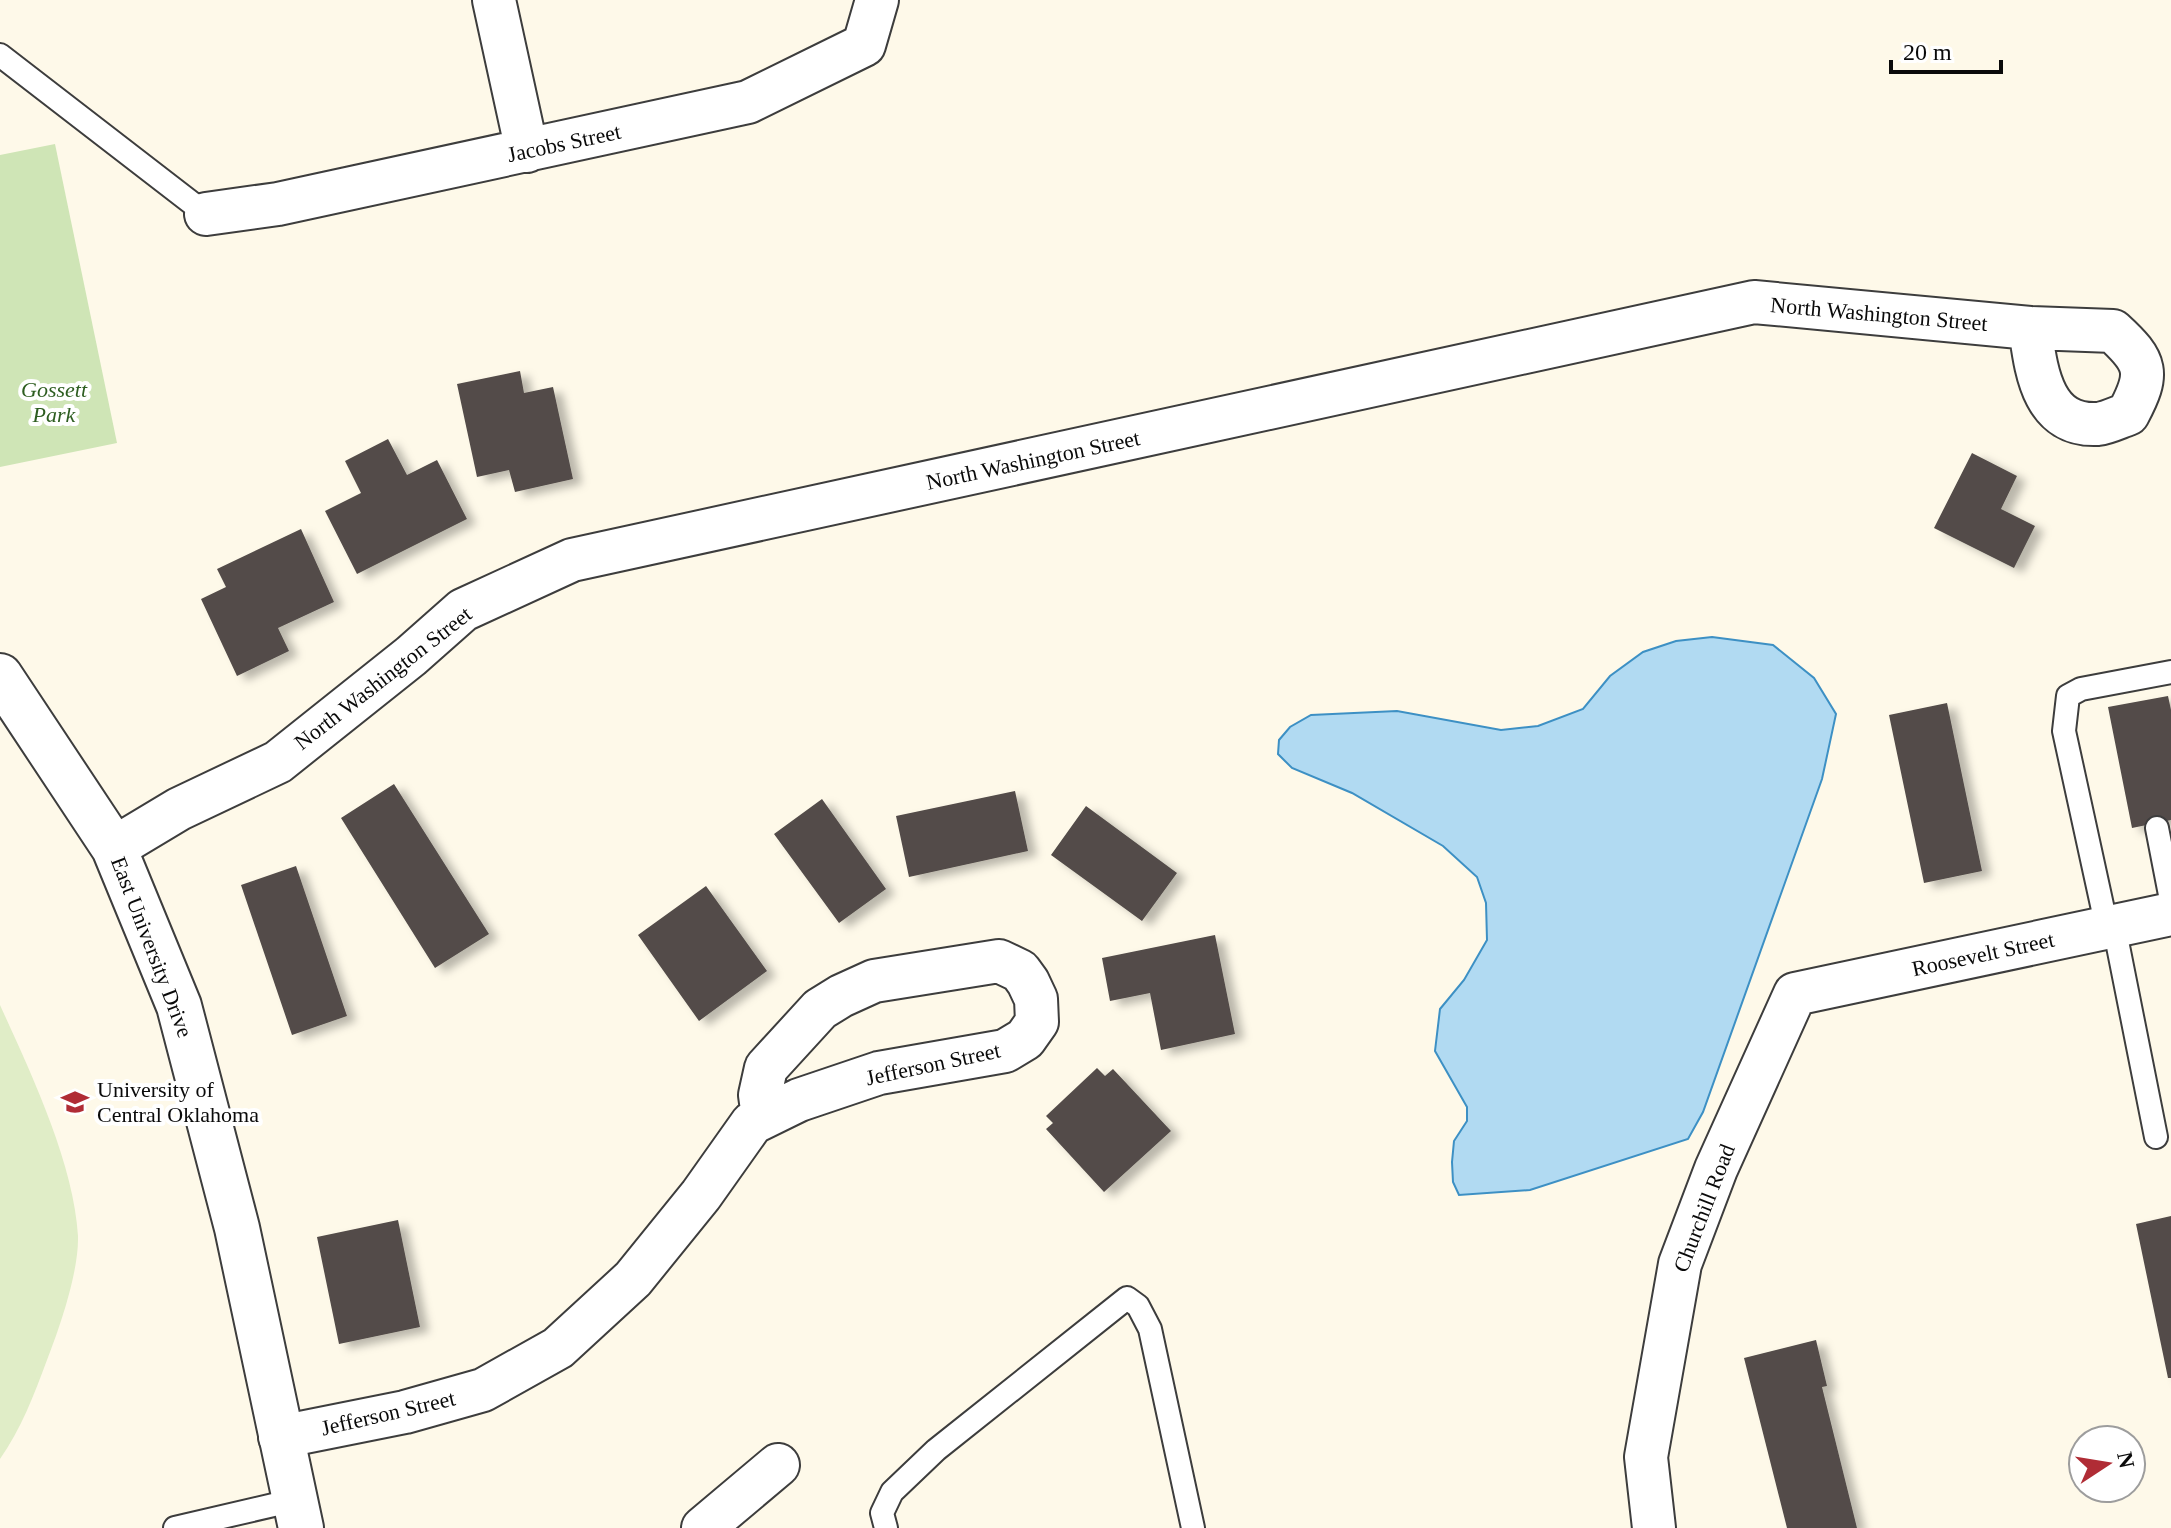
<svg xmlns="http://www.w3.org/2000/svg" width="2171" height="1528" viewBox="0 0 2171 1528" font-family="Georgia,serif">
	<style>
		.green { fill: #cfe5b6 }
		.pitch { fill: #e0edc7 }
		.water { fill: #b1daf2; stroke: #3d90c4; stroke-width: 2 }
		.building { fill: #524b48; filter: url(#shadow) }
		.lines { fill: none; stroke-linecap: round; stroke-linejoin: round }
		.service-casing { stroke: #3d3d3d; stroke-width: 26 }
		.minor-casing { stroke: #3d3d3d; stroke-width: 46 }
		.tertiary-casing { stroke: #3d3d3d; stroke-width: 48 }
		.service { stroke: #fff; stroke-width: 22 }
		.minor { stroke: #fff; stroke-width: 42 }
		.tertiary { stroke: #fff; stroke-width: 44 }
		.labels { text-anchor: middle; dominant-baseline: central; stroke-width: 8; stroke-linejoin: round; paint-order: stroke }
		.street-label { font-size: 22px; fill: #0a0a0a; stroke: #fff }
		.park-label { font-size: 22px; font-style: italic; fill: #2d5d20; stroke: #fff }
		.poi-label { font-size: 22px; fill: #0a0a0a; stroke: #fff; text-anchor: start }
	</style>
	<defs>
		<filter id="shadow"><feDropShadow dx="9" dy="5" stdDeviation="4" flood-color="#0004"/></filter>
	</defs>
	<rect width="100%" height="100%" fill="#fef9e9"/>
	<!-- green -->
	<path class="green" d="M55 144 117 443 0 467V155Z"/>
	<!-- pitch -->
	<path class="pitch" d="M0 1005C30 1071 74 1163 78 1236 79 1271 60 1327 47 1360 34 1395 21 1429 0 1459Z"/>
	<!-- water -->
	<path class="water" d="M1712 637 1773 645 1814 678 1836 714 1822 779 1703 1112 1688 1139 1530 1190 1459 1195 1453 1182 1452 1162 1454 1141 1467 1121V1107L1435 1051 1440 1009 1464 980 1487 940 1486 903 1477 877 1443 846 1352 793 1292 768 1278 754 1279 740 1290 727 1311 715 1397 711 1501 730 1538 726 1583 709 1610 676 1643 652 1676 641Z"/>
	<!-- building -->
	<path class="building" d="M520 371 524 393 553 387 573 479 515 492 509 470 477 477 457 384Z
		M388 439 407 475 437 460 467 519 357 574 325 511 361 493 345 461Z
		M1972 453 2017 476 2001 509 2035 526 2014 568 1934 528Z
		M301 529 334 602 278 628 289 651 237 676 201 599 226 587 217 569Z
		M2168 696 2171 710V820L2132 828 2108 707Z
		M1947 703 1982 871 1924 883 1889 715Z
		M394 784 489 934 435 968 341 818Z
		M1015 791 1028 851 909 877 896 816Z
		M822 799 886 889 839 923 774 834Z
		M1086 806 1177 873 1142 921 1051 855Z
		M296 866 347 1016 292 1035 241 885Z
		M706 886 767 971 699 1021 638 935Z
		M1215 935 1235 1034 1161 1050 1150 993 1110 1001 1102 958Z
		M1097 1068 1105 1076 1113 1069 1171 1131 1104 1192 1046 1129 1053 1123 1046 1116Z
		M2171 1216V1378H2168L2136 1224Z
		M398 1220 420 1327 339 1344 317 1237Z
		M1816 1340 1827 1386 1822 1387 1857 1528H1787L1744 1358Z"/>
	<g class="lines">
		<!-- service casing -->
		<g class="service-casing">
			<path id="service" d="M0 55 206 214
				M2157 828 2171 900
				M2114 926 2156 1137
				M2107 928 2064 731 2068 696 2081 689 2171 672
				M175 1528 295 1500
				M886 1528 882 1513 892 1492 936 1450 1127 1298 1138 1306 1150 1329 1193 1528"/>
		</g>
		<!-- minor casing -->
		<g class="minor-casing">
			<path id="minor" d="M494 0 527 151
				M206 214 278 204 748 102 864 45 877 0
				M114 848 179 809 278 762 411 656 463 610 572 560 1754 302 2030 328C2036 368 2041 427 2098 424 2107 423 2119 417 2128 414 2150 373 2147 362 2113 331L2030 328
				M280 1437 405 1412 483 1390 558 1348 633 1279 701 1195 752 1123 799 1100 879 1073 1005 1051 1025 1039 1037 1022 1036 999 1028 982 1020 971 999 961 874 981 841 996 820 1009 766 1068 760 1095 763 1117
				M703 1528 778 1465
				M1654 1528 1646 1457 1680 1264 1716 1169 1795 994 2171 914"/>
		</g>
		<!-- tertiary casing -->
		<g class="tertiary-casing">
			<path id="tertiary" d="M0 676 114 848 179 1006 237 1228 301 1528"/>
		</g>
		<!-- service -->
		<use href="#service" class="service"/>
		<!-- minor -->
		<use href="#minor" class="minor"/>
		<!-- tertiary -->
		<use href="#tertiary" class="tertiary"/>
	</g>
	<!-- icons -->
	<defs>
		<g id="university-bare" transform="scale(2.16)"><path d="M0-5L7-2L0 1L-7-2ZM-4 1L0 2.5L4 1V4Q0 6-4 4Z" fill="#b02c35" stroke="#fff" stroke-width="2.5" paint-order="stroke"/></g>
	</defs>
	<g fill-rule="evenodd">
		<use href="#university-bare" x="75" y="1102"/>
	</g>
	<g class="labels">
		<!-- street labels -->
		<g class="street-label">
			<text transform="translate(564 143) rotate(-12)">Jacobs Street</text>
			<text transform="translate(1879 314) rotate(5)">North Washington Street</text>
			<text transform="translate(1033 460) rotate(-12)">North Washington Street</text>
			<text transform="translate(383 678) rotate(-38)">North Washington Street</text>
			<text transform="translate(152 947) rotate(69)">East University Drive</text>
			<text transform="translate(1983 954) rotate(-12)">Roosevelt Street</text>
			<text transform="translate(933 1064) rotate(-12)">Jefferson Street</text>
			<text transform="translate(1704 1208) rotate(-69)">Churchill Road</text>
			<text transform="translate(388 1413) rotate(-13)">Jefferson Street</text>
		</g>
		<!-- park labels -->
		<g class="park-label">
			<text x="54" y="389">Gossett<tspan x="54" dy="25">Park</tspan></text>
		</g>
		<!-- poi labels -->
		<g class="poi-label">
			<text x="97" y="1089">University of<tspan x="97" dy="25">Central Oklahoma</tspan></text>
		</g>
	</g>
	<!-- north arrow -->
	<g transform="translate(2107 1464) rotate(78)"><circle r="38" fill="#ffffff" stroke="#9d9d9d" stroke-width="2"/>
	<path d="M0-6L14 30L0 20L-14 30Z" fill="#b02c35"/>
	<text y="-12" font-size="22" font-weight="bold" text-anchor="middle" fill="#0a0a0a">N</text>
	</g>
	<!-- scale -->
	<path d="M1891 60v12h110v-12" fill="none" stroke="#0a0a0a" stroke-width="4"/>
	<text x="1903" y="60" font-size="24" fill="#0a0a0a" stroke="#ffffff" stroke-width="6" paint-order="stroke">20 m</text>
</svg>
